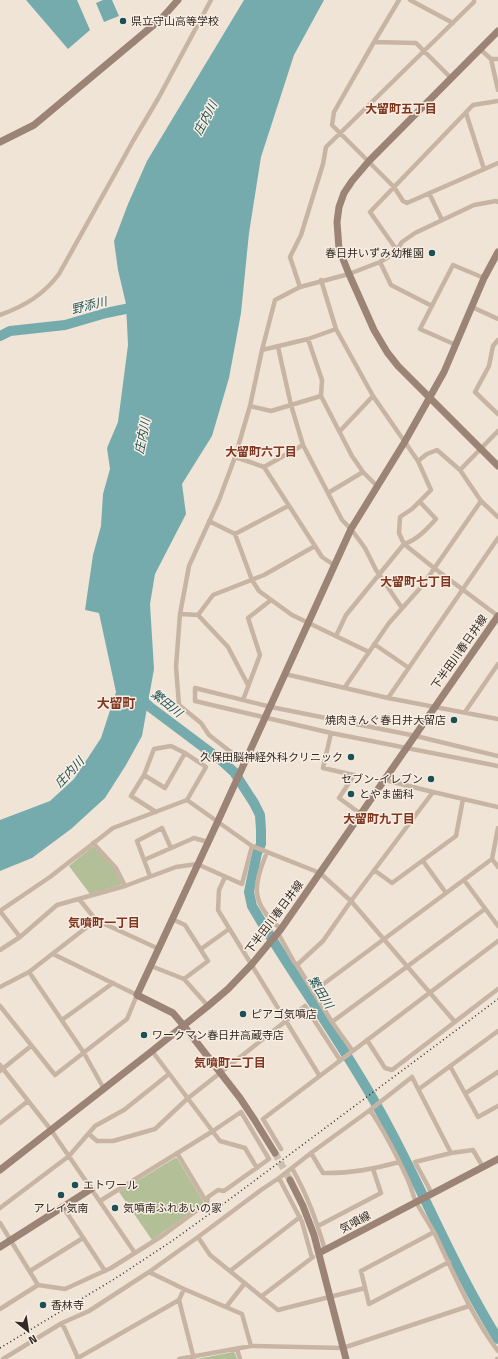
<svg xmlns="http://www.w3.org/2000/svg" width="498" height="1359" viewBox="0 0 498 1359" font-family="'Titillium Web','Noto Sans JP',sans-serif">
	<style>
		.green { fill: #b2bf97 }
		.water { fill: #76abad }
		.lines { fill: none; stroke-linecap: round; stroke-linejoin: round }
		.river { stroke: #76abad; stroke-width: 10 }
		.secondary-tunnel { stroke: #cabfb3; stroke-width: 7; stroke-dasharray: 7 3.5; stroke-linecap: butt }
		.street { stroke: #c8b4a3; stroke-width: 4.5 }
		.secondary { stroke: #9b8375; stroke-width: 7 }
		.rail { stroke: #332a25; stroke-width: 1.5; stroke-dasharray: 1 3; stroke-linecap: butt }
		.poi-dot { fill: #1b5054; stroke: #f8eee3; stroke-width: 1.5 }
		.labels { text-anchor: middle; dominant-baseline: central; stroke-width: 3; stroke-linejoin: round; paint-order: stroke }
		.poi-label { font-size: 11px; fill: #332a25; stroke: #f8eee3; text-anchor: start }
		.street-label { font-size: 11px; fill: #332a25; stroke: #f8eee3 }
		.neighbourhood-label { font-size: 12px; font-weight: bold; fill: #81361f; stroke: #f8eee3 }
		.water-label { font-size: 12px; font-style: italic; fill: #1b5054; stroke: #f8eee3 }
		.quarter-label { font-size: 13px; font-weight: bold; fill: #81361f; stroke: #f8eee3 }
	</style>
	<rect width="100%" height="100%" fill="#f0e4d7"/>
	<!-- green -->
	<path class="green" d="M92 847H94L113 866 122 883 120 885 90 894 69 866Z
		M175 1158H177L203 1201V1204L152 1240 119 1192Z
		M233 1352 235 1353 237 1359H197Z"/>
	<!-- water -->
	<path class="water" d="M26 0H77L90 30 68 49Z
		M103 0H112L119 16 104 22 96 3Z
		M244 0H324L294 55 261 157 249 233 241 313 229 378 212 436 182 484 186 514 155 574 150 604 154 669 142 736 126 765 105 798 71 829 32 858 0 871V820L50 801 74 779 101 738 116 692 99 613 85 610 93 555 101 526 103 494 110 469 107 448 118 422 128 345 126 304 118 270 114 241 128 204 147 161Z"/>
	<g class="lines">
		<!-- river -->
		<path class="river" d="M0 336 10 331 65 325 106 313 140 306
			M138 696 150 707 222 761 234 772 254 803 260 815 261 830V844L257 853 249 892 252 906C293 976 342 1042 381 1113 422 1187 453 1267 498 1339"/>
		<!-- secondary-tunnel -->
		<path class="secondary-tunnel" d="M275 1153 290 1180"/>
		<!-- street -->
		<path class="street" d="M399 0 374 42 334 112 332 125 394 187 403 201 407 203 498 163
			M410 0 453 23
			M374 42 416 43 451 78
			M480 49 491 59H498
			M491 59 498 90
			M466 113 484 169
			M429 193 442 220
			M396 249 370 212 473 105 498 101
			M380 262 391 285 432 306
			M321 280 336 329 373 396 418 461 431 490 412 509 400 517 399 533 404 544 434 568 498 616
			M300 287 290 257 301 235 323 164 326 147 474 2V0
			M472 307 498 319
			M0 315C25 306 43 295 59 274L122 161 133 141 159 97 211 0
			M308 339 322 380 321 396 352 456 363 472 377 486
			M498 340 493 346 489 366 475 392 498 414
			M456 345 420 329 453 265 484 278
			M278 347 291 405 303 445 342 520 351 529 365 548 376 570 402 608
			M262 350 275 300 300 287 349 274 380 262 395 253 402 242 415 233 474 205 496 201 498 202
			M250 406 271 411 321 396
			M340 431 373 396
			M235 457 264 467 315 546 322 557 334 565
			M418 461 427 454 437 450 460 470 481 501 498 517
			M264 467 303 445
			M460 470 498 431
			M328 493 363 472
			M209 521 235 534 252 580 259 591 292 615 369 652
			M235 534 288 506
			M180 614 198 615 228 647 248 685
			M198 615 213 595 264 575 315 546
			M336 636 346 615 404 544C417 540 427 529 436 519L420 502
			M374 644 409 668
			M285 674 388 698 498 719
			M345 687 389 623 422 586 481 501
			M388 698 498 538
			M243 700 260 655 248 618 271 600
			M465 712 498 664
			M331 733 323 768 354 775 339 798 361 814
			M498 756 416 736 271 707 195 688V701L331 733 498 766
			M245 763 209 735 201 723 179 705 176 667 180 614 189 566 219 500 235 457 250 406 262 350 308 339 336 329
			M144 775 165 788 185 753
			M385 780 433 792
			M156 812 131 796 144 775 154 749 171 746 185 753 206 767 187 800
			M93 843 116 868 125 886
			M267 852C253 887 250 903 281 929
			M492 859 498 867
			M144 860 194 838 208 842
			M423 861 446 893
			M374 870 392 883 456 836 463 799
			M150 876 137 841 162 828 171 848
			M225 877 219 890 218 910 319 1075
			M464 880 498 926
			M79 899 96 920 159 949
			M0 911 50 877 113 828 187 800 252 846 320 873 351 901 455 1022
			M0 911 20 937
			M172 919 185 925 208 961 184 979
			M278 933 294 962 297 965 332 1022 352 1050
			M201 949 229 929
			M0 950 20 937 57 905 125 886 176 867 197 864 242 884 252 846
			M297 965 323 941 351 901 433 792 498 807
			M151 966 184 979 208 1006
			M29 972 84 1053 104 1089
			M0 987 29 972 96 920
			M314 991 492 859 498 828
			M0 1006 55 1075 127 1019 137 995 53 954
			M62 1020 113 983
			M332 1022 485 909
			M367 1040 385 1068 392 1070 498 989
			M152 1051 220 1141 245 1148 257 1168
			M0 1065 51 1130 135 1253
			M450 1066 478 1117 498 1106
			M0 1071 31 1046
			M419 1089 498 1031
			M466 1093 498 1072
			M370 1110C385 1132 397 1156 408 1180 411 1187 413 1195 416 1202 422 1213 429 1223 435 1234 454 1274 471 1315 498 1351
			M0 1123 28 1101
			M89 1134 97 1141H113L155 1129 187 1099 305 1006 340 1060
			M281 1149 263 1119 498 941
			M177 1153 207 1203
			M311 1153 323 1173C350 1174 374 1169 399 1162
			M292 1168C308 1197 316 1219 325 1250
			M279 1178 302 1222 312 1258
			M431 1194 429 1188 415 1162 451 1153 473 1150 483 1167
			M63 1207 105 1271
			M0 1208 69 1156 95 1126 124 1110 169 1074
			M0 1223 38 1285
			M318 1226 381 1193 373 1169
			M434 1232 361 1271 369 1304 449 1262
			M198 1237 210 1255 278 1310 365 1288
			M30 1271 83 1238
			M230 1271 300 1217
			M149 1272 184 1289 242 1314 251 1346
			M184 1289 179 1300 194 1359
			M262 1296 313 1257
			M226 1307 245 1283
			M0 1309 38 1285 65 1289 111 1268 162 1236 207 1203 208 1197 218 1190 224 1191 269 1159 241 1112 213 1131 100 1201
			M62 1323 78 1358 77 1359
			M237 1349 240 1359
			M78 1358 179 1300
			M3 1359 62 1323 89 1311 149 1272 198 1237 261 1190 279 1178 311 1153 370 1110 412 1077 451 1153
			M179 1359 251 1346 343 1348 469 1306
			M497 1359H498"/>
		<!-- secondary -->
		<path class="secondary" d="M498 31 369 161 352 181 344 193 339 207 337 222 339 249 349 274 374 330 387 352 398 366 498 466
			M0 142 34 125 162 18 178 0
			M275 1153 254 1119 240 1098 184 1026 173 1013 137 995 218 821 351 529 404 443 444 372 484 278 498 252
			M0 1170 152 1051 208 1006 228 989 252 964 281 929 498 616
			M290 1180 303 1206 314 1235 346 1359
			M0 1247 91 1189
			M319 1253 498 1159"/>
		<!-- rail -->
		<path class="rail" d="M0 1348 116 1278 172 1241 226 1202 498 999"/>
	</g>
	<!-- markers -->
	<g class="poi-dot">
		<circle cx="123" cy="21" r="4"/>
		<circle cx="432" cy="253" r="4"/>
		<circle cx="454" cy="720" r="4"/>
		<circle cx="351" cy="757" r="4"/>
		<circle cx="431" cy="779" r="4"/>
		<circle cx="351" cy="794" r="4"/>
		<circle cx="243" cy="1014" r="4"/>
		<circle cx="144" cy="1035" r="4"/>
		<circle cx="75" cy="1185" r="4"/>
		<circle cx="61" cy="1195" r="4"/>
		<circle cx="115" cy="1208" r="4"/>
		<circle cx="43" cy="1305" r="4"/>
	</g>
	<g class="labels">
		<!-- poi labels -->
		<g class="poi-label">
			<text x="131" y="21">県立守山高等学校</text>
			<text x="424" y="253" text-anchor="end">春日井いずみ幼稚園</text>
			<text x="446" y="720" text-anchor="end">焼肉きんぐ春日井大留店</text>
			<text x="343" y="757" text-anchor="end">久保田脳神経外科クリニック</text>
			<text x="423" y="779" text-anchor="end">セブン-イレブン</text>
			<text x="359" y="794">とやま歯科</text>
			<text x="251" y="1014">ピアゴ気噴店</text>
			<text x="152" y="1035">ワークマン春日井高蔵寺店</text>
			<text x="83" y="1185">エトワール</text>
			<text x="61" y="1208" text-anchor="middle">アレイ気南</text>
			<text x="123" y="1208">気噴南ふれあいの家</text>
			<text x="51" y="1305">香林寺</text>
		</g>
		<!-- street labels -->
		<g class="street-label">
			<text transform="translate(459 652) rotate(-55)">下半田川春日井線</text>
			<text transform="translate(274 917) rotate(-53)">下半田川春日井線</text>
			<text transform="translate(355 1222) rotate(-28)">気噴線</text>
		</g>
		<!-- neighbourhood labels -->
		<g class="neighbourhood-label">
			<text x="401" y="108">大留町五丁目</text>
			<text x="261" y="451">大留町六丁目</text>
			<text x="416" y="581">大留町七丁目</text>
			<text x="379" y="818">大留町九丁目</text>
			<text x="104" y="922">気噴町一丁目</text>
			<text x="230" y="1062">気噴町二丁目</text>
		</g>
		<!-- water labels -->
		<g class="water-label">
			<text transform="translate(205 118) rotate(-62)">庄内川</text>
			<text transform="translate(89 305) rotate(-14)">野添川</text>
			<text transform="translate(142 436) rotate(-79)">庄内川</text>
			<text transform="translate(167 703) rotate(39)">繁田川</text>
			<text transform="translate(69 772) rotate(-47)">庄内川</text>
			<text transform="translate(321 992) rotate(58)">繁田川</text>
		</g>
		<!-- quarter labels -->
		<g class="quarter-label">
			<text x="116" y="703">大留町</text>
		</g>
	</g>
	<!-- north arrow -->
	<g transform="translate(28 1331) rotate(150)" stroke="#f8eee3" stroke-width="3" paint-order="stroke">
	<path d="M0-3L7 15L0 10L-7 15Z" fill="#332a25"/>
	<text y="-6" font-size="11" font-weight="bold" text-anchor="middle" fill="#332a25">N</text>
	</g>
</svg>
